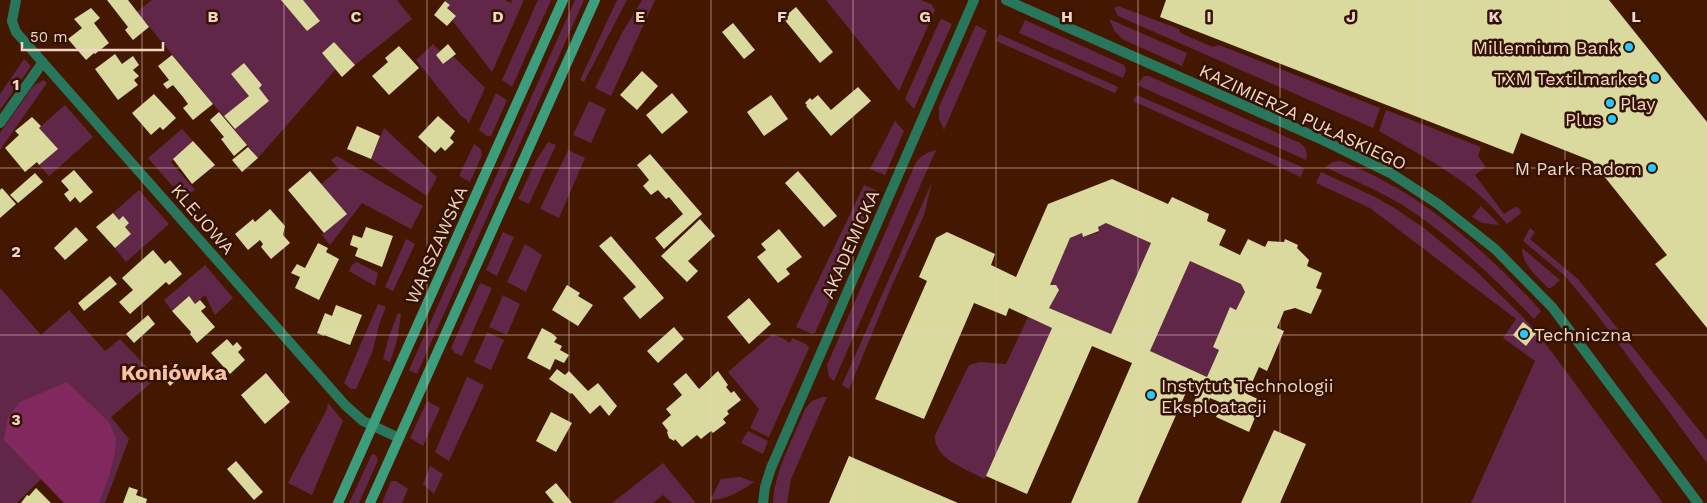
<svg xmlns="http://www.w3.org/2000/svg" width="1707" height="503" viewBox="0 0 1707 503" font-family="'Work Sans',sans-serif">
	<style>
		.green { fill: #602748 }
		.forest { fill: #81295e }
		.building { fill: #dad99e; fill-rule: evenodd }
		.lines { fill: none; stroke-linecap: round; stroke-linejoin: round }
		.minor { stroke: #28765c; stroke-width: 10 }
		.secondary { stroke: #3c9e7d; stroke-width: 10 }
		.grid { fill: none; stroke: #f2d5c6; stroke-width: 1; stroke-opacity: 0.55 }
		.poi-dot { fill: #26c9fe; stroke: #341201; stroke-width: 2 }
		.labels { text-anchor: middle; dominant-baseline: central; stroke-width: 5; stroke-linejoin: round; paint-order: stroke }
		.poi-label { font-size: 18px; fill: #f2d5c6; stroke: #341201; text-anchor: end }
		.street-label { font-size: 18px; fill: #f2d5c6; stroke: #341201 }
		.district-label { font-size: 22px; font-weight: bold; fill: #fac0a4; stroke: #341201 }
		.grid-label { font-size: 16px; text-anchor: middle; font-weight: bold; fill: #f2d5c6; stroke: #341201; stroke-width: 5; stroke-linejoin: round; paint-order: stroke }
	</style>
	<rect width="100%" height="100%" fill="#441800"/>
	<!-- green -->
	<path class="green" d="M152 0H397L412 19 355 65 334 42 322 53 336 69 258 158 137 12Z
		M445 0H505L511 3 512 0H524L492 72 452 20 456 16 447 8 450 5Z
		M538 0H551L512 87 502 80Z
		M575 0H584L417 374 409 370Z
		M617 0H627L584 82 580 80Z
		M642 0H655L611 96 595 88 622 33Z
		M826 0H921L931 4 935 10 933 15 899 91Z
		M1118 6 1179 29 1180 33 1213 47 1219 45 1380 108 1373 128 1118 16 1114 8Z
		M942 19 952 24 914 109 905 99 939 22Z
		M1109 19 1187 53 1182 66 1124 40 1115 32Z
		M1025 20 1124 65 1126 70 1123 78 1019 33Z
		M976 25 987 31 944 130 939 119V107Z
		M999 34 1118 87 1115 93 996 41Z
		M433 44 440 51 436 55 443 64 453 56 485 88 469 123 467 122V120L461 116 416 60Z
		M24 59 31 66 0 110V94Z
		M1144 76H1149L1300 143C1306 147 1308 152 1306 160L1137 85Z
		M44 80 47 83 0 150V133L34 85Z
		M496 93 507 100 491 136H487L479 130Z
		M1137 95 1304 168 1301 177 1133 101Z
		M589 101 606 109 591 143 573 135Z
		M65 105 93 137 49 176 39 165 57 149 39 128Z
		M1386 110 1481 147 1478 156 1486 167 1475 175 1504 214 1515 207 1519 208 1521 212 1520 214 1507 224C1500 216 1493 208 1486 201 1455 172 1415 152 1379 131Z
		M895 121 904 131 885 175 870 169Z
		M384 128 437 177 427 196 371 159Z
		M182 129 193 141 171 162 195 190 183 198 148 158Z
		M548 142 556 145 529 204 518 199 536 161Z
		M474 144 481 149 482 155 470 182 459 176Z
		M568 150 585 158 559 218 540 209Z
		M936 150 834 381 829 377 827 365 914 167C918 157 925 153 936 150Z
		M337 156 423 206 411 229 362 203 330 245 322 235 346 214 321 184 339 169 331 160Z
		M1340 161C1419 190 1485 250 1541 311L1534 319C1493 277 1451 236 1401 204 1377 190 1351 179 1325 167L1333 162Z
		M1321 172 1373 196 1393 207 1424 228 1475 270 1524 318 1551 351 1663 503H1471L1535 361 1503 338 1516 319 1370 208 1316 183Z
		M932 182 924 215 893 283 849 389 842 385Z
		M864 185 878 191 815 333 812 334 796 327Z
		M139 190 169 224 126 262 115 248 131 234 125 227 123 217 119 220 113 213Z
		M1481 206 1500 225 1482 223 1472 217Z
		M1106 223 1151 243 1111 334 1049 308 1055 295 1056 285H1050L1070 238 1082 233 1084 237 1099 232 1098 227Z
		M1530 228 1535 232 1530 239 1578 279 1707 440V463L1595 312 1565 276 1523 241Z
		M503 232 514 237 497 276 486 270Z
		M406 239 415 244 393 291 385 287Z
		M525 244 542 255 526 292 507 282Z
		M1522 248 1560 280 1551 288H1548C1537 276 1522 265 1522 248Z
		M1190 261 1241 284 1245 292 1236 310 1230 308 1213 346 1219 350 1207 377 1150 351Z
		M357 262 378 273 375 286 349 271 352 265Z
		M205 265 233 298 215 315 205 295 195 304 188 296 172 311 164 300Z
		M480 283 492 288 462 356 455 353 451 348Z
		M0 288 41 335 69 310 105 351 120 339 157 378 111 417 129 439 105 503H64L41 479 17 503H0Z
		M503 295 520 304 507 335 489 327Z
		M378 304 386 307 380 322 372 353 356 389H351L344 383Z
		M398 313 401 314 397 341 390 362 383 359 389 336Z
		M1028 317 1052 328 985 479C968 470 933 459 935 435L969 365 980 362 1006 364Z
		M487 332 504 340 491 370 474 362Z
		M772 334 787 340V342H791L792 338 806 344 809 348 769 437 750 428 759 409 728 372Z
		M467 377 484 385 449 461 435 452Z
		M823 397H827L791 479 787 503H773C774 472 794 437 805 409L812 401Z
		M427 401 440 408 423 446 410 438Z
		M328 403 343 421 312 495 288 483 327 409Z
		M748 431 768 441 763 454 741 443Z
		M372 454 376 455 378 460 359 503H349Z
		M663 463 695 502 694 503H672L663 495 653 503H612Z
		M430 466 443 474 434 494 423 484Z
		M740 477 754 482C741 491 726 500 710 500L721 479Z
		M391 481H396L408 489 402 503H382Z"/>
	<!-- forest -->
	<path class="forest" d="M67 382 109 422 116 438 115 452 109 476 99 503H64L4 440 8 417 20 402Z"/>
	<!-- building -->
	<path class="building" d="M107 0H128L149 27 133 40 125 30 128 27Z
		M281 0H303L320 21 307 31Z
		M1166 0H1609L1707 122V328L1655 264 1667 255 1592 161 1521 133 1513 154 1160 17Z
		M445 1 450 5 447 8 456 16 447 26 434 15Z
		M796 7 833 52 820 63 783 18Z
		M91 8 100 18 94 23 109 43 95 54 94 53 86 60 68 39 82 28 74 19Z
		M733 23 755 50 744 59 722 32Z
		M334 42 355 65 342 77 322 53Z
		M448 44 456 54 443 64 436 55Z
		M399 46 419 68 389 95 372 76 388 62 385 58Z
		M115 54 122 64 133 56 139 65 133 70 139 76 134 80 138 85 118 100 95 69Z
		M172 55 213 104 193 120 183 108 188 104 183 97 173 85 167 89 163 84 169 80 158 66Z
		M244 63 262 85 259 88 269 101 235 129 224 116 249 96 231 74Z
		M642 71 658 86 637 110 620 95Z
		M858 87 871 101 831 136 806 106 807 105 805 103 810 98 812 100 818 95 831 110Z
		M672 93 688 112 662 134 646 115Z
		M154 94 176 118 163 130 160 127 151 135 132 113Z
		M771 95 788 119 764 136 747 112Z
		M219 112 247 145 234 156 221 139 224 137 210 120Z
		M438 116 455 131 450 138 454 142 445 151 441 147 435 153 418 137Z
		M32 117 41 126 39 128 58 149 39 165 37 162 25 172 5 148 19 135 15 131Z
		M357 126 380 136 371 159 347 149Z
		M193 141 215 165 192 184 173 159Z
		M248 147 258 158 242 172 232 160Z
		M650 154 702 214 664 249 655 238 683 214 669 197 666 199 658 190 651 195 643 186 649 180 637 165Z
		M74 170 93 192 80 203 75 197 70 202 64 194 69 190 61 181Z
		M310 171 347 214 324 233 288 190Z
		M798 171 837 216 824 227 785 183Z
		M35 173 43 182 18 203 10 195Z
		M1112 179 1168 204 1172 197 1209 214 1207 221 1226 230 1219 245 1240 255 1248 239 1265 247 1268 241 1284 242 1285 239 1298 245 1297 248 1309 260 1307 266 1322 273 1316 288 1322 290 1311 314 1295 308 1284 311 1277 328 1284 331 1267 371 1259 367 1247 394 1262 401 1249 432 1216 417 1222 403 1210 398 1206 407 1194 402 1198 393 1188 388 1137 503H1071L1132 363 1092 346 1027 494 986 476 1052 328 1009 308 1006 316 974 303 924 419 875 399 927 281 919 277 936 238 947 232 995 254 991 265 1016 277 1048 204ZM1106 223 1151 243 1111 334 1049 308 1059 290 1056 285H1050L1070 238 1082 233 1083 237 1099 231 1098 227ZM1190 261 1241 284 1245 292 1236 310 1230 307 1213 347 1219 350 1207 377 1150 351Z
		M2 188 16 204 0 218V190Z
		M270 209 285 226 283 235 290 243 271 259 261 247 263 244 260 240 248 250 235 234 253 219 255 222Z
		M113 213 119 220 123 216 129 223 125 227 131 234 115 248 96 227Z
		M700 219 715 236 688 261 698 271 687 282 661 256Z
		M76 227 88 240 65 260 54 248Z
		M366 227 393 236 382 267 355 256 358 248 350 245 353 235 362 238Z
		M779 229 802 257 786 269 790 274 778 283 757 257 766 250 761 244Z
		M611 236 664 298 640 319 623 298 636 287 599 246Z
		M318 243 328 248 326 252 339 259 319 300 295 288 300 277 291 273 297 264 305 268Z
		M153 250 165 264 170 260 182 274 169 285 166 282 130 314 119 302 133 290 122 278Z
		M110 276 117 284 84 311 78 303Z
		M567 285 580 293 578 296 593 305 578 326 552 310Z
		M189 296 195 304 200 300 206 307 201 311 215 327 197 343 190 334 191 332 172 311Z
		M749 298 771 324 749 344 727 317Z
		M336 305 362 315 350 345 324 335V336L317 333 325 313 332 316Z
		M148 315 155 324 134 343 126 334Z
		M1523 322 1536 333 1526 346 1513 335Z
		M674 327 684 339 658 363 647 351Z
		M542 328 553 334 557 338 554 342 562 346 560 350 569 355 564 363 555 359 550 370 527 358Z
		M227 339 233 346 237 342 242 348 238 352 245 360 230 374 211 353Z
		M177 367 183 374 170 386 164 378Z
		M557 369 565 375 569 371 588 391 598 383 617 406 609 416 600 405 590 414 572 393 571 394 549 379Z
		M718 371 728 385 726 387 731 393 734 391 741 400 727 411 729 414 723 419 726 423 713 433 711 431 701 439 697 435 682 447 675 439 674 441 669 438 667 432 668 431 662 423 671 415 666 409 682 395 673 384 686 373 699 389Z
		M266 373 290 402 265 424 241 395Z
		M551 412 572 423 556 452 536 441Z
		M1274 430 1306 444 1280 503H1241Z
		M849 456 958 503H829Z
		M236 461 263 492 254 500 227 469Z
		M556 483 572 503H554L545 492Z
		M129 487 138 490 136 495 147 499 146 503H123Z
		M36 488 51 503H21L27 495 29 496Z"/>
	<g class="lines">
		<!-- minor -->
		<path class="minor" d="M16 0 12 21 16 32 345 405 363 421 399 438
			M1006 0 1327 142 1392 174 1438 204 1495 249 1552 307 1698 503
			M0 123 43 62
			M763 503 765 487 771 468 974 0"/>
		<!-- secondary -->
		<path class="secondary" d="M338 503 563 0
			M370 503 595 0"/>
	</g>
	<!-- grid -->
	<path class="grid" d="M142 0V503M284 0V503M427 0V503M569 0V503M711 0V503M853 0V503M996 0V503M1138 0V503M1280 0V503M1422 0V503M1565 0V503M0 168H1707M0 335H1707"/>
	<!-- markers -->
	<g class="poi-dot">
		<circle cx="1629" cy="47" r="5"/>
		<circle cx="1655" cy="78" r="5"/>
		<circle cx="1610" cy="103" r="5"/>
		<circle cx="1612" cy="119" r="5"/>
		<circle cx="1652" cy="168" r="5"/>
		<circle cx="1524" cy="334" r="5"/>
		<circle cx="1151" cy="395" r="5"/>
	</g>
	<g class="labels">
		<!-- poi labels -->
		<g class="poi-label">
			<text x="1619" y="47">Millennium Bank</text>
			<text x="1645" y="78">TXM Textilmarket</text>
			<text x="1620" y="103" text-anchor="start">Play</text>
			<text x="1602" y="119">Plus</text>
			<text x="1642" y="168">M Park Radom</text>
			<text x="1534" y="334" text-anchor="start">Techniczna</text>
			<text x="1161" y="385" text-anchor="start">Instytut Technologii<tspan x="1161" dy="21">Eksploatacji</tspan></text>
		</g>
		<!-- street labels -->
		<g class="street-label">
			<text transform="translate(1303 117) rotate(25)">KAZIMIERZA PUŁASKIEGO</text>
			<text transform="translate(203 219) rotate(49)">KLEJOWA</text>
			<text transform="translate(850 244) rotate(-66)">AKADEMICKA</text>
			<text transform="translate(436 245) rotate(-66)">WARSZAWSKA</text>
		</g>
		<!-- district labels -->
		<g class="district-label">
			<text x="174" y="372">Koniówka</text>
		</g>
	</g>
	<g class="grid-label">
		<text x="213" y="22">B</text>
		<text x="356" y="22">C</text>
		<text x="498" y="22">D</text>
		<text x="640" y="22">E</text>
		<text x="782" y="22">F</text>
		<text x="925" y="22">G</text>
		<text x="1067" y="22">H</text>
		<text x="1209" y="22">I</text>
		<text x="1351" y="22">J</text>
		<text x="1494" y="22">K</text>
		<text x="1636" y="22">L</text>
		<text x="16" y="90">1</text>
		<text x="16" y="257">2</text>
		<text x="16" y="425">3</text>
	</g>
	<!-- scale -->
	<path d="M22 42v8h141v-8" fill="none" stroke="#f2d5c6" stroke-width="2.5"/>
	<text x="30" y="42" font-size="15" fill="#f2d5c6" stroke="#341201" stroke-width="4" paint-order="stroke">50 m</text>
</svg>
